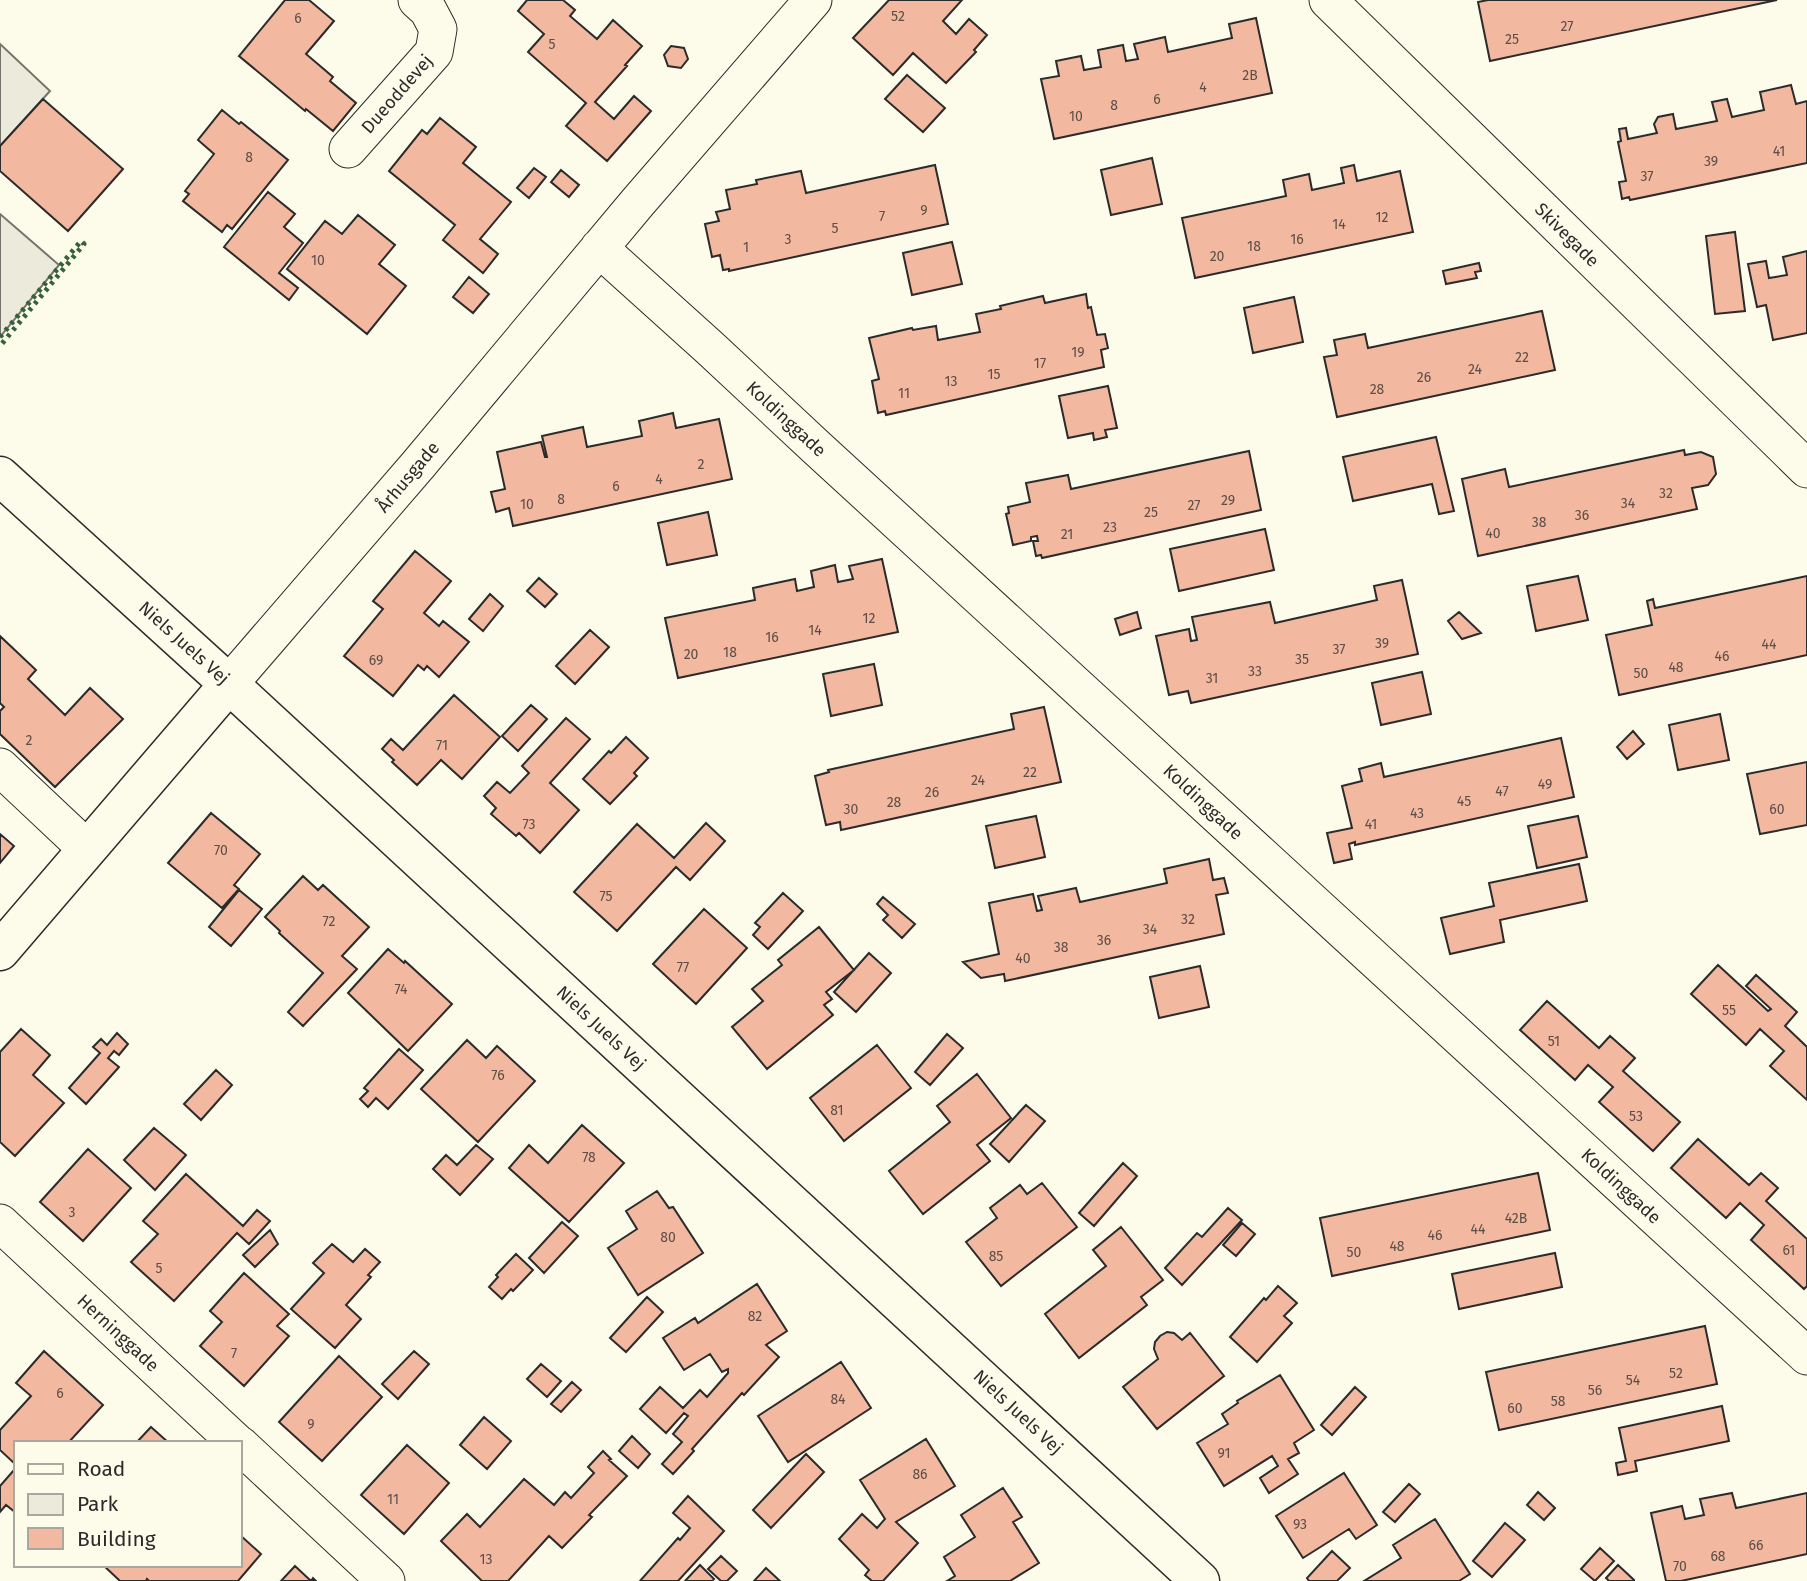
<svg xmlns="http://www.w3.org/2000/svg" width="1807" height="1581" viewBox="0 0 1807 1581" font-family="'Fira Sans',sans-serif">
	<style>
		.green { fill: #ecebdb; stroke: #74746e; stroke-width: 2 }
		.building { fill: #f2b8a0; stroke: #2b2b2b; stroke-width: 2 }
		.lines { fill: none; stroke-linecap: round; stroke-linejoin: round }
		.street-casing { stroke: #2b2b2b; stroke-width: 39 }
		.secondary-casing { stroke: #2b2b2b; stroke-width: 41 }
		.street { stroke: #fdfbea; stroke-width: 37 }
		.secondary { stroke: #fdfbea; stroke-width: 38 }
		.hedge { stroke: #34623c; stroke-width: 5; stroke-dasharray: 3.5 5; stroke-linecap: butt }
		.labels { text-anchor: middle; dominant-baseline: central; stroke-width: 5; stroke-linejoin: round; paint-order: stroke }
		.number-label { font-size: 14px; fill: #5d4e48 }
		.street-label { font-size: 18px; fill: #2b2b2b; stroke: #fdfbea }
	</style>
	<rect width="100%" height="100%" fill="#fdfbea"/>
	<!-- green -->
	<path class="green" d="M0 44 50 91 0 146Z
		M0 214 59 265 0 337Z"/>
	<!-- building -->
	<path class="building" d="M285 0H309L334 21 306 54 333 77 330 81 356 103 333 131 306 109 305 111 239 56Z
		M527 0H563L575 10 570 16 597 39 613 20 642 46 625 65 627 66 595 102 614 119 634 96 651 111 607 161 566 126 586 103 528 52 544 34 518 11Z
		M889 0H962L943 21 956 34 969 19 987 35 974 50 976 52 946 83 913 53 893 75 853 38Z
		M1488 0H1777L1490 61 1478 2Z
		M1256 18 1272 93 1054 139 1041 79 1059 76 1056 61 1081 56 1084 70 1101 67 1098 50 1123 45 1126 61 1138 59 1134 44 1165 37 1168 52 1232 38 1229 24Z
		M671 46 684 48 688 59 681 68 668 66 664 55Z
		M907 75 945 108 923 132 885 99Z
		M1791 85 1796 104 1807 101V163L1630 200 1629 197 1622 199 1619 182 1626 181 1618 142 1621 141 1619 129 1626 128 1628 139 1657 133 1654 124 1658 117 1673 114 1676 129 1717 121 1712 102 1727 99 1732 117 1764 110 1760 92Z
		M43 99 123 169 68 231 0 171V146Z
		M222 110 239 124 241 122 288 160 232 229 227 225 222 232 183 201 189 194 185 191 214 154 198 140Z
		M440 118 476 147 463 163 511 202 480 239 498 254 483 273 443 240 455 225 389 171 422 130 427 134Z
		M1152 158 1162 204 1111 215 1101 170Z
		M935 165 948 224 729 271V269L723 270 720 255 712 257 705 224 719 221 716 212 730 209 726 190 757 184 756 180 801 171 806 193Z
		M1354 165 1357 181 1400 171 1413 232 1195 278 1182 218 1286 196 1283 180 1309 174 1312 190 1344 183 1341 168Z
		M534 168 546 177 529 198 517 188Z
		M561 170 579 185 569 197 551 182Z
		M268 192 295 214 284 227 303 243 279 273 298 288 289 300 224 247Z
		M358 215 395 245 379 264 406 286 367 334 287 269 325 221 342 234Z
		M1735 232 1745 311 1715 314 1706 236Z
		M952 242 962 284 912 295 903 253Z
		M1807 251V333L1773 340 1766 305 1757 307 1748 264 1766 261 1769 278 1787 275 1783 257Z
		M1479 263 1481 271 1475 272 1477 278 1446 284 1443 271Z
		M469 277 489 294 473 313 453 297Z
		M1086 294 1088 308 1091 307 1097 335 1105 334 1108 348 1101 350 1104 367 886 415 885 411 878 413 872 381 879 379 869 338 912 328 913 330 936 326 938 340 980 332 976 314 1001 309 1000 306 1043 296 1045 303Z
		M1294 297 1303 342 1253 353 1244 308Z
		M1542 311 1555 370 1337 417 1324 357 1337 355 1334 340 1365 334 1368 348Z
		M1108 386 1117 428 1105 430 1107 437 1094 440 1093 433 1068 438 1059 396Z
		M673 413 676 428 719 419 732 479 513 526 509 508 496 512 491 492 505 489 497 452 541 442 545 457H547L542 436 583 427 587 447 642 436 639 421Z
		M1436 437 1454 511 1439 514 1432 484 1353 501 1343 457Z
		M1684 450 1685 455 1701 452 1713 457 1716 474 1708 485 1692 488 1697 509 1478 556 1462 479 1505 469 1509 487Z
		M1249 451 1261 510 1042 558 1041 555 1036 556 1033 541H1038L1037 536 1031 537V541L1013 545 1006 514 1009 513 1008 507 1030 502 1026 483 1068 475 1071 489Z
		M708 512 717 555 667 565 658 523Z
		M1265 529 1274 570 1179 591 1170 549Z
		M415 551 451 581 424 613 439 626 443 621 469 642 439 677 427 666 424 670 418 665 393 696 344 656 383 609 373 601Z
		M882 559 898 632 678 678 665 618 755 600 753 588 795 579 797 591 814 587 811 571 835 565 838 582 853 579 849 566Z
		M1578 576 1588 620 1536 631 1527 586Z
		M1807 576V655L1619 695 1606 635 1652 625 1647 601 1653 599 1655 608Z
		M539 578 557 594 545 607 527 591Z
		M1402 580 1418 654 1191 703 1188 691 1169 695 1156 636 1189 629 1191 641 1197 640 1192 617 1270 602 1275 623 1377 600 1374 586Z
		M490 594 503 606 483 631 469 619Z
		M1137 612 1141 628 1120 635 1115 619Z
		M1459 612 1481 633 1462 639 1448 621Z
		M590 630 609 647 575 684 556 666Z
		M0 636 36 670 28 679 65 715 90 688 123 719 55 787 0 734V711L4 707 0 703Z
		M874 664 882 705 831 716 823 674Z
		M1422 672 1431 714 1381 725 1372 683Z
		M454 695 500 737 462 779 441 760 417 785 392 762 394 760 382 749 391 739 403 750Z
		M531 705 547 719 518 751 502 736Z
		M1044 707 1061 782 841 830 840 822 826 825 815 776 829 772 828 770 1014 729 1011 714Z
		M1720 714 1729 760 1678 770 1669 725Z
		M566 718 590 739 550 783 579 810 540 853 519 833 516 836 491 814 496 808 484 796 497 782 510 793 529 773 522 766Z
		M1633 731 1644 744 1627 759 1617 747Z
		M626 737 648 758 634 773 637 776 610 804 583 779 609 751 611 753Z
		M1561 738 1574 797 1355 845V842L1349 844 1352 859 1334 863 1327 833 1352 828 1342 786 1362 781 1359 769 1381 763 1384 777Z
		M1807 762V825L1760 834 1747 774Z
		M211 813 260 854 234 885 239 889 222 908 168 863Z
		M1036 816 1045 857 995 868 986 826Z
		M1578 816 1587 857 1537 868 1528 826Z
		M706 823 725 841 690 880 676 867 617 931 574 892 637 824 674 858Z
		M0 834 14 846 0 863Z
		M1209 859 1213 880 1224 878 1228 893 1216 895 1224 934 1005 981 1004 974 981 978 963 962 999 954 989 903 1033 894 1037 911 1042 910 1038 896 1076 888 1080 902 1167 883 1164 869Z
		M1579 864 1587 901 1500 920 1504 942 1450 954 1441 918 1494 906 1489 883Z
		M303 876 318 890 323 885 369 927 342 956 357 969 303 1026 288 1012 323 973 279 933 280 931 265 917Z
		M239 890 262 909 231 946 209 927Z
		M783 893 803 911 768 949 753 935 760 927 755 923Z
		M883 897 915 924 902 938 883 920 888 915 877 904Z
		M704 909 747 948 696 1004 653 964Z
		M819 927 854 970 826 992 832 999 824 1005 833 1015 767 1069 732 1027 763 1001 752 989 782 965 778 960Z
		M388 949 404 963 405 961 452 1004 408 1051 348 993Z
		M869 953 891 973 856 1012 834 992Z
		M1718 965 1768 1011 1771 1009 1746 986 1756 975 1797 1012 1785 1026 1807 1047V1100L1770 1066 1784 1051 1760 1029 1746 1045 1691 994Z
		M1200 966 1209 1007 1159 1018 1150 977Z
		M1547 1001 1599 1048 1610 1036 1635 1058 1623 1071 1680 1122 1653 1151 1599 1102 1613 1087 1588 1065 1575 1080 1520 1030Z
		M21 1029 50 1055 33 1075 64 1103 15 1156 0 1142V1052Z
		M117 1033 128 1044 119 1055 114 1051 108 1058 119 1067 86 1104 69 1088 100 1053 93 1047 101 1039 107 1045Z
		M947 1034 963 1048 930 1085 915 1072Z
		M467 1040 486 1058 497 1046 535 1081 478 1142 421 1089Z
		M877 1045 911 1088 844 1141 810 1098Z
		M399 1049 423 1070 388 1109 376 1098 368 1107 360 1099 368 1091 364 1088Z
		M216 1070 232 1085 201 1120 184 1104Z
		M977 1074 1011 1118 977 1145 990 1161 923 1214 889 1171 950 1122 937 1106Z
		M1026 1105 1045 1121 1009 1162 990 1144Z
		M582 1125 624 1163 569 1222 509 1168 529 1145 548 1163Z
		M154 1128 186 1155 155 1190 124 1160Z
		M1698 1139 1749 1185 1761 1173 1778 1188 1766 1201 1807 1239V1286L1804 1289 1751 1240 1764 1225 1740 1203 1726 1218 1671 1168Z
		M476 1145 493 1159 460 1195 433 1169 446 1155 457 1165Z
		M88 1149 131 1188 83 1241 40 1202Z
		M1123 1163 1137 1176 1094 1226 1079 1213Z
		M1538 1173 1550 1230 1332 1276 1320 1218Z
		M186 1174 243 1226 257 1210 270 1221 249 1244 237 1233 174 1301 131 1262 158 1234 143 1221Z
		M1042 1183 1077 1227 1001 1286 966 1242 997 1218 990 1208 1020 1185 1027 1194Z
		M657 1191 669 1208 673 1207 703 1253 638 1295 608 1248 637 1229 626 1211Z
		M1228 1208 1242 1220 1182 1285 1165 1268 1197 1233 1202 1237Z
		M562 1222 578 1236 544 1273 529 1258Z
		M1242 1223 1255 1234 1236 1256 1223 1245Z
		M1121 1227 1163 1280 1141 1297 1147 1305 1079 1358 1045 1314 1106 1266 1093 1250Z
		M270 1230 278 1244 255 1267 243 1255Z
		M332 1244 353 1262 365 1249 380 1262 368 1275 371 1277 346 1305 361 1319 335 1348 291 1309 324 1273 313 1263Z
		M1555 1253 1562 1287 1459 1309 1452 1274Z
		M516 1254 533 1270 513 1291 511 1289 502 1299 489 1287 498 1277 496 1275Z
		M244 1273 289 1314 277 1326 289 1336 244 1386 200 1346 222 1322 210 1311Z
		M757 1284 787 1331 766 1345 779 1357 744 1395 742 1393 692 1449 694 1451 673 1474 662 1464 682 1442 673 1434 688 1416 684 1413 666 1433 640 1409 660 1387 683 1408 700 1390 707 1397 728 1373V1369L722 1372 710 1354 684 1370 663 1338 695 1318 698 1323Z
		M1278 1286 1297 1303 1284 1316 1292 1323 1257 1362 1230 1337 1264 1298 1266 1300Z
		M647 1297 663 1312 626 1352 610 1338Z
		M1705 1326 1717 1384 1499 1430 1486 1372Z
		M1167 1332 1174 1333 1182 1340 1190 1333 1224 1376 1157 1429 1123 1387 1158 1359 1154 1349 1155 1342 1160 1336Z
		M44 1351 103 1405 68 1443H16V1465L0 1450V1430L31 1396 16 1383Z
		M414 1351 429 1364 398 1399 382 1384Z
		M339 1356 382 1397 322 1461 279 1422Z
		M841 1362 871 1408 788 1462 758 1416Z
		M541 1364 561 1381 547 1397 527 1379Z
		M1280 1375 1314 1430 1294 1443 1299 1453 1288 1459 1298 1474 1269 1493 1260 1478 1278 1466 1272 1456 1224 1486 1197 1443 1228 1424 1222 1414 1238 1403 1237 1401Z
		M572 1382 581 1390 561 1412 551 1404Z
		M1355 1387 1366 1397 1332 1435 1321 1425Z
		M1722 1406 1729 1441 1635 1461 1637 1471 1618 1475 1616 1463 1626 1461 1619 1428Z
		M484 1417 511 1441 487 1469 460 1445Z
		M151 1427 169 1443H136Z
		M632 1436 650 1454 638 1468 619 1451Z
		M926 1439 955 1486 896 1522 918 1543 883 1581H872L865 1575 869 1570 839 1539 862 1514 877 1528 885 1519 860 1480Z
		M407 1445 449 1483 404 1534 361 1495Z
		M603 1451 611 1459 609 1460 627 1476 589 1515 592 1517 562 1548 549 1536 508 1581H482L441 1541 467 1514 480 1527 524 1479 554 1505 565 1492 571 1498 594 1473 588 1467Z
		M806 1454 824 1472 771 1528 753 1510Z
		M14 1470 16 1472V1513L6 1505 0 1512V1486Z
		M1344 1473 1377 1525 1356 1539 1349 1529 1303 1558 1276 1516Z
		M1409 1484 1420 1494 1395 1522 1383 1512Z
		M1003 1488 1022 1517 1013 1522 1039 1563 1010 1581H947L955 1576 944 1557 975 1537 961 1515Z
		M1538 1492 1555 1508 1544 1520 1527 1505Z
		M1732 1493 1736 1508 1807 1493V1554L1681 1581H1666L1651 1513 1682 1506 1685 1519 1704 1515 1700 1499Z
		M688 1496 724 1531 678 1581H640L678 1538 680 1540 690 1528 673 1513Z
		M1435 1519 1470 1574 1459 1581H1364L1401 1558 1393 1545Z
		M1505 1523 1525 1540 1492 1577 1473 1561Z
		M240 1535 261 1554 238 1581H149L147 1579 146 1581H120L103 1565H240Z
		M1600 1548 1614 1561 1595 1581 1581 1569Z
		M1332 1551 1350 1568 1337 1581H1309L1307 1578Z
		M721 1556 737 1571 727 1581H721L708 1569Z
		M700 1565 714 1579 712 1581H685Z
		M1618 1565 1634 1580V1581H1609L1606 1578Z
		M295 1566 311 1581 313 1578 316 1581H281Z
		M766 1568 780 1581H754Z"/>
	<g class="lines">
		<!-- street casing -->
		<g class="street-casing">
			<path id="street" d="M1328 0 1807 469
				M348 149 434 52 438 29 428 10 417 0
				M599 248 710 348 816 447 1807 1356
				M229 684 418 465 638 202 813 0
				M0 767 86 848
				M0 1223 237 1443
				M240 1445 386 1581"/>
		</g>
		<!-- secondary casing -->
		<g class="secondary-casing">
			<path id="secondary" d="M0 476 229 684 1200 1581
				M0 951 229 684"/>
		</g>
		<!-- street -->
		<use href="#street" class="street"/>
		<!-- secondary -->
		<use href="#secondary" class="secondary"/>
		<!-- hedge -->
		<path class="hedge" d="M0 337 81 241 84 244 0 346"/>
	</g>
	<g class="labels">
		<!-- number labels -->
		<g class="number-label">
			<text x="898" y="16">52</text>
			<text x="298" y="18">6</text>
			<text x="1567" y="26">27</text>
			<text x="1512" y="39">25</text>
			<text x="552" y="44">5</text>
			<text x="1250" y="75">2B</text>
			<text x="1203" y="87">4</text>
			<text x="1157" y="99">6</text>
			<text x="1114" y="105">8</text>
			<text x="1076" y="116">10</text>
			<text x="1779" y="151">41</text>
			<text x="249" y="157">8</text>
			<text x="1711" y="161">39</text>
			<text x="1647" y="176">37</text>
			<text x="924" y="210">9</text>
			<text x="882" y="216">7</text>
			<text x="1382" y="217">12</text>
			<text x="1339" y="224">14</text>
			<text x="835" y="228">5</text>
			<text x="788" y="239">3</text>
			<text x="1297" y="239">16</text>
			<text x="1254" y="246">18</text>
			<text x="746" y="247">1</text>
			<text x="1217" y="256">20</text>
			<text x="318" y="260">10</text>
			<text x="1078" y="352">19</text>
			<text x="1522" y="357">22</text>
			<text x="1040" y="363">17</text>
			<text x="1475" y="369">24</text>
			<text x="994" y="374">15</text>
			<text x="1424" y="377">26</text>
			<text x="951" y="381">13</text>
			<text x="1377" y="389">28</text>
			<text x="904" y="393">11</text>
			<text x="701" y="464">2</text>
			<text x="659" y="479">4</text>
			<text x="616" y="486">6</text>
			<text x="1666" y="493">32</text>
			<text x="561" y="499">8</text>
			<text x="1228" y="500">29</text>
			<text x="1628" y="503">34</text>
			<text x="527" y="504">10</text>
			<text x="1194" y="505">27</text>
			<text x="1151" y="512">25</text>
			<text x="1582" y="515">36</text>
			<text x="1539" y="522">38</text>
			<text x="1110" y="527">23</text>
			<text x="1493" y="533">40</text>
			<text x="1067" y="534">21</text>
			<text x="869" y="618">12</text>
			<text x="815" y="630">14</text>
			<text x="772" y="637">16</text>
			<text x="1382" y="643">39</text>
			<text x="1769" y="644">44</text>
			<text x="1339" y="649">37</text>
			<text x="730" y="652">18</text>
			<text x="691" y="654">20</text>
			<text x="1722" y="656">46</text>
			<text x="1302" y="659">35</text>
			<text x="376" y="660">69</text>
			<text x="1676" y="667">48</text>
			<text x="1255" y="671">33</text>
			<text x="1641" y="673">50</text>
			<text x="1212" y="678">31</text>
			<text x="29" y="740">2</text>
			<text x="442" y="745">71</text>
			<text x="1030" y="772">22</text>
			<text x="978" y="780">24</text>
			<text x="1545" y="784">49</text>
			<text x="1502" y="791">47</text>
			<text x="932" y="792">26</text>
			<text x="1464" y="801">45</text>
			<text x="894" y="802">28</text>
			<text x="851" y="809">30</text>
			<text x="1777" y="809">60</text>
			<text x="1417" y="813">43</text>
			<text x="529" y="824">73</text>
			<text x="1371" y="824">41</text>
			<text x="221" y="850">70</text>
			<text x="606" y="896">75</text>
			<text x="1188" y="919">32</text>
			<text x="329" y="921">72</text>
			<text x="1150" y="929">34</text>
			<text x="1104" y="940">36</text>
			<text x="1061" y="947">38</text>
			<text x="1023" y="958">40</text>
			<text x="683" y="967">77</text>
			<text x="401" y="989">74</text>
			<text x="1729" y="1010">55</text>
			<text x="1554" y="1041">51</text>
			<text x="498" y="1075">76</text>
			<text x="837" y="1110">81</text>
			<text x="1636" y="1116">53</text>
			<text x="589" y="1157">78</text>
			<text x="72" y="1212">3</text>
			<text x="1516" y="1218">42B</text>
			<text x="1478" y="1229">44</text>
			<text x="1435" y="1235">46</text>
			<text x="668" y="1237">80</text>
			<text x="1397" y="1246">48</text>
			<text x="1789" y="1250">61</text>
			<text x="1354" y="1252">50</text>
			<text x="996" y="1256">85</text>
			<text x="159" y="1268">5</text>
			<text x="755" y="1316">82</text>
			<text x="234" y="1353">7</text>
			<text x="1676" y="1373">52</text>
			<text x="1633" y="1380">54</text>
			<text x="1595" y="1390">56</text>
			<text x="60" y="1393">6</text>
			<text x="838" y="1399">84</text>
			<text x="1558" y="1401">58</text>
			<text x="1515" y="1408">60</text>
			<text x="311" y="1424">9</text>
			<text x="1224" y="1453">91</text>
			<text x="920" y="1474">86</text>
			<text x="393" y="1499">11</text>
			<text x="1300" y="1524">93</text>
			<text x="1756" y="1545">66</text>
			<text x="1718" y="1556">68</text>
			<text x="486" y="1559">13</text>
			<text x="1680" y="1566">70</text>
		</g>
		<!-- street labels -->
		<g class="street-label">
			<text transform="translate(397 94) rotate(-49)">Dueoddevej</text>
			<text transform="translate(1567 235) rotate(45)">Skivegade</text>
			<text transform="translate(786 419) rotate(43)">Koldinggade</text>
			<text transform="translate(408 477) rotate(-50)">Århusgade</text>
			<text transform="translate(184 643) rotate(42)">Niels Juels Vej</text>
			<text transform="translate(1203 802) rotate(43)">Koldinggade</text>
			<text transform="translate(601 1028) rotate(43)">Niels Juels Vej</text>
			<text transform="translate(1621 1186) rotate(43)">Koldinggade</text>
			<text transform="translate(118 1333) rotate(43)">Herninggade</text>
			<text transform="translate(1018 1412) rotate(43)">Niels Juels Vej</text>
		</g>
	</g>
	<!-- legend -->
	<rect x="14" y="1441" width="228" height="126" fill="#fdfbea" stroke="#a9a89e" stroke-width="2"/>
	<rect x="28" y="1464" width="35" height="10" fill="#fdfbea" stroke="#a9a89e" stroke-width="2"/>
	<text x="77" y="1476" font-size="21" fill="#2b2b2b">Road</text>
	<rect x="28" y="1494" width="35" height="21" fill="#ecebdb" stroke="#a9a89e" stroke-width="2"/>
	<text x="77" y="1511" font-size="21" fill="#2b2b2b">Park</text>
	<rect x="28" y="1528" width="35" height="21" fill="#f2b8a0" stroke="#a9a89e" stroke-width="2"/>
	<text x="77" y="1546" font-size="21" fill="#2b2b2b">Building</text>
</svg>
